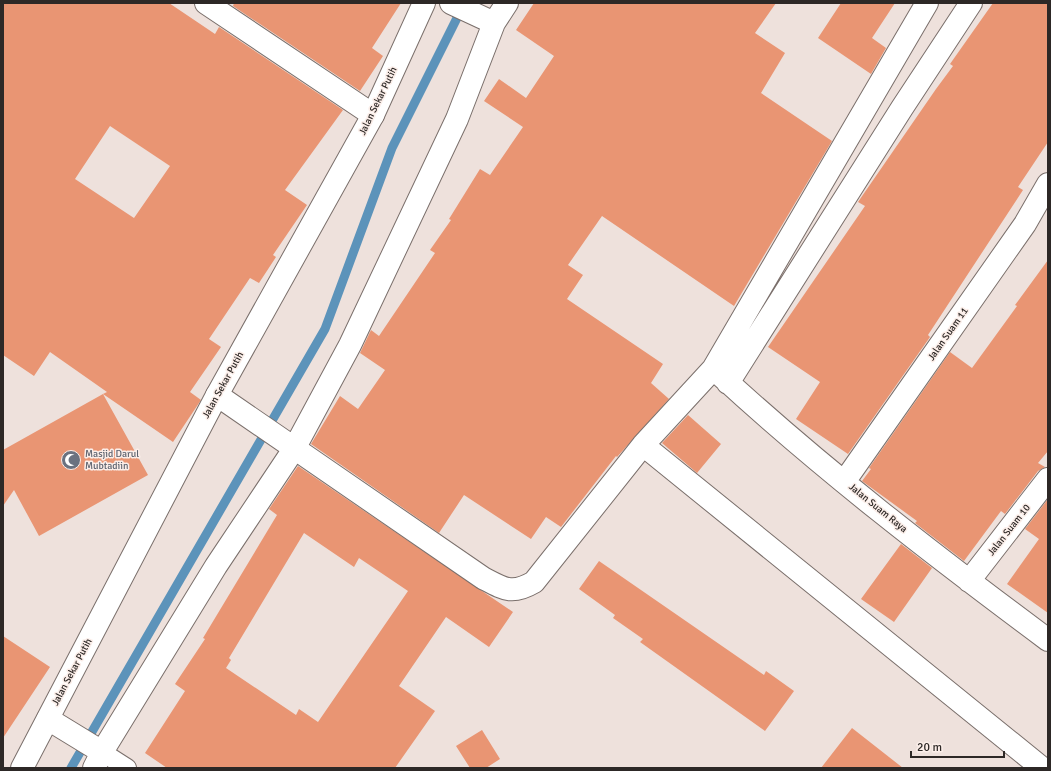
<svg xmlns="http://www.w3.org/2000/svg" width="1051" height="771" viewBox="0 0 1051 771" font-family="Signika,sans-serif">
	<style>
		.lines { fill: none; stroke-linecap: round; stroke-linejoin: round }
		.stream { stroke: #5c93ba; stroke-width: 9 }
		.building { fill: #e99573; fill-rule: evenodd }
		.service-casing { stroke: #7a6f6b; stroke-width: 20 }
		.minor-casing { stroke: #7a6f6b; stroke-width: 24 }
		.tertiary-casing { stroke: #7a6f6b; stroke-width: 24 }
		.service { stroke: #fff; stroke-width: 18 }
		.minor { stroke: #fff; stroke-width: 22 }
		.tertiary { stroke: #fff; stroke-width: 22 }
		.labels { text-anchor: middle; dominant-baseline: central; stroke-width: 3; stroke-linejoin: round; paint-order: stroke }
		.street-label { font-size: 10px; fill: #2d2826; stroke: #fbeee9 }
		.worship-label { font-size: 10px; fill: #5b616d; stroke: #fbeee9; text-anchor: start }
	</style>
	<rect width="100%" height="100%" fill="#eee1dc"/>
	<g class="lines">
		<!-- stream -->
		<path class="stream" d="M71 768 325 329 392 148 462 8"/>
	</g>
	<!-- building -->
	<path class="building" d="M3 3H169L215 34 219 27 343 110 285 190 307 205 273 255 276 257 259 283 250 278 209 339 221 347 190 392 201 400 173 442 103 394 107 392 50 352 34 376 3 355ZM110 126 170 166 134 218 75 179Z
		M234 3H401L372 48 383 56 360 91 233 6Z
		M534 3H776L755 33 785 53 761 93 832 141 734 306 602 216 568 265 583 275 567 299 663 364 651 383 669 399 617 457 616 456 561 527 546 517 531 539 464 495 439 533 311 444 340 396 358 409 385 370 360 353 371 330 379 336 435 253 430 250 451 220 449 219 480 169 490 175 523 127 484 101 499 79 526 98 554 56 516 30Z
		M841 3H895L872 38 886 48 871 74 818 38Z
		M993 3H1048V142L1018 187 1023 190 928 335 930 337 848 454 796 419 820 382 768 347 865 206 858 202 936 89 953 66 950 64Z
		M1048 260V451L1038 463 1045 467 1038 471 1005 514 1001 511 964 561 915 523 917 521 862 481 871 469 869 468 950 352 972 368 1017 306 1015 305Z
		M103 394 148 475 39 536 14 490 3 506V450Z
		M688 415 721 444 697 473 662 443Z
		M298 466 513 612 489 647 446 617 399 686 435 711 395 768H167L145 753 185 691 175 684 205 639 203 638 277 515 269 509ZM304 533 354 567 359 558 408 591 318 722 299 709 296 715 226 668 231 660 229 658Z
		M1048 499V613L1007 584 1039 539 1025 529Z
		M901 544 932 568 894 622 861 599Z
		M599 561 764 675 766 671 794 691 765 731 640 642 643 639 613 618 615 615 579 589Z
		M3 636 50 667 3 738Z
		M852 728 903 768H821Z
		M482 730 500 759 486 768H470L456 746Z"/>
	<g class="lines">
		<!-- service casing -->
		<g class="service-casing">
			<path id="service" d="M102 752 127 768"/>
		</g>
		<!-- minor casing -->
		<g class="minor-casing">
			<path id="minor" d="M206 3 373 115
				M451 3 494 23
				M718 373C822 469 935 556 1048 640
				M728 383 902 108 971 3
				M217 395 483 578C504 589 512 595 534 582L643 445 713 369 927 3
				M643 445 1042 768
				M844 482 1025 224 1048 184
				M969 581 1048 479
				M48 719 102 752
				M94 768 102 752 216 566 294 449 350 345 457 119 494 23 507 3"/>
		</g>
		<!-- tertiary casing -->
		<g class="tertiary-casing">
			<path id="tertiary" d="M22 768 217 395 373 115 424 3"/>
		</g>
		<!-- service -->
		<use href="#service" class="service"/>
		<!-- minor -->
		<use href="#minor" class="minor"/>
		<!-- tertiary -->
		<use href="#tertiary" class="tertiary"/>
	</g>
	<!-- icons -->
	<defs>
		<g id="mosque-disc" transform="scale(1)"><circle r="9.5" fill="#6b7280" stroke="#fbeee9"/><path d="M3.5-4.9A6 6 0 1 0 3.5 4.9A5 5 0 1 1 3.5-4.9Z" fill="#fff"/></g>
	</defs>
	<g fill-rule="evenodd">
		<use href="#mosque-disc" x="71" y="460"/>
	</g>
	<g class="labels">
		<!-- street labels -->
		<g class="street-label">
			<text transform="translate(378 101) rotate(-64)">Jalan Sekar Putih</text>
			<text transform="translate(948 334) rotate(-55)">Jalan Suam 11</text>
			<text transform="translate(223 385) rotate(-61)">Jalan Sekar Putih</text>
			<text transform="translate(878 508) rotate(39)">Jalan Suam Raya</text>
			<text transform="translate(1009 530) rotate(-52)">Jalan Suam 10</text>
			<text transform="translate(72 672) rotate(-62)">Jalan Sekar Putih</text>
		</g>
		<!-- worship labels -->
		<g class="worship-label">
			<text x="85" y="454">Masjid Darul<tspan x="85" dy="12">Mubtadiin</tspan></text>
		</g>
	</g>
	<!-- border -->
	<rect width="1051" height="771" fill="none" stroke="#2d2826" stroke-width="8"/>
	<!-- scale -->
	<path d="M911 751v6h93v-6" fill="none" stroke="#2d2826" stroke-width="2"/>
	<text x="917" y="751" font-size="12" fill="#2d2826" stroke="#fbeee9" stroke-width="3" paint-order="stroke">20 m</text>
</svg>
